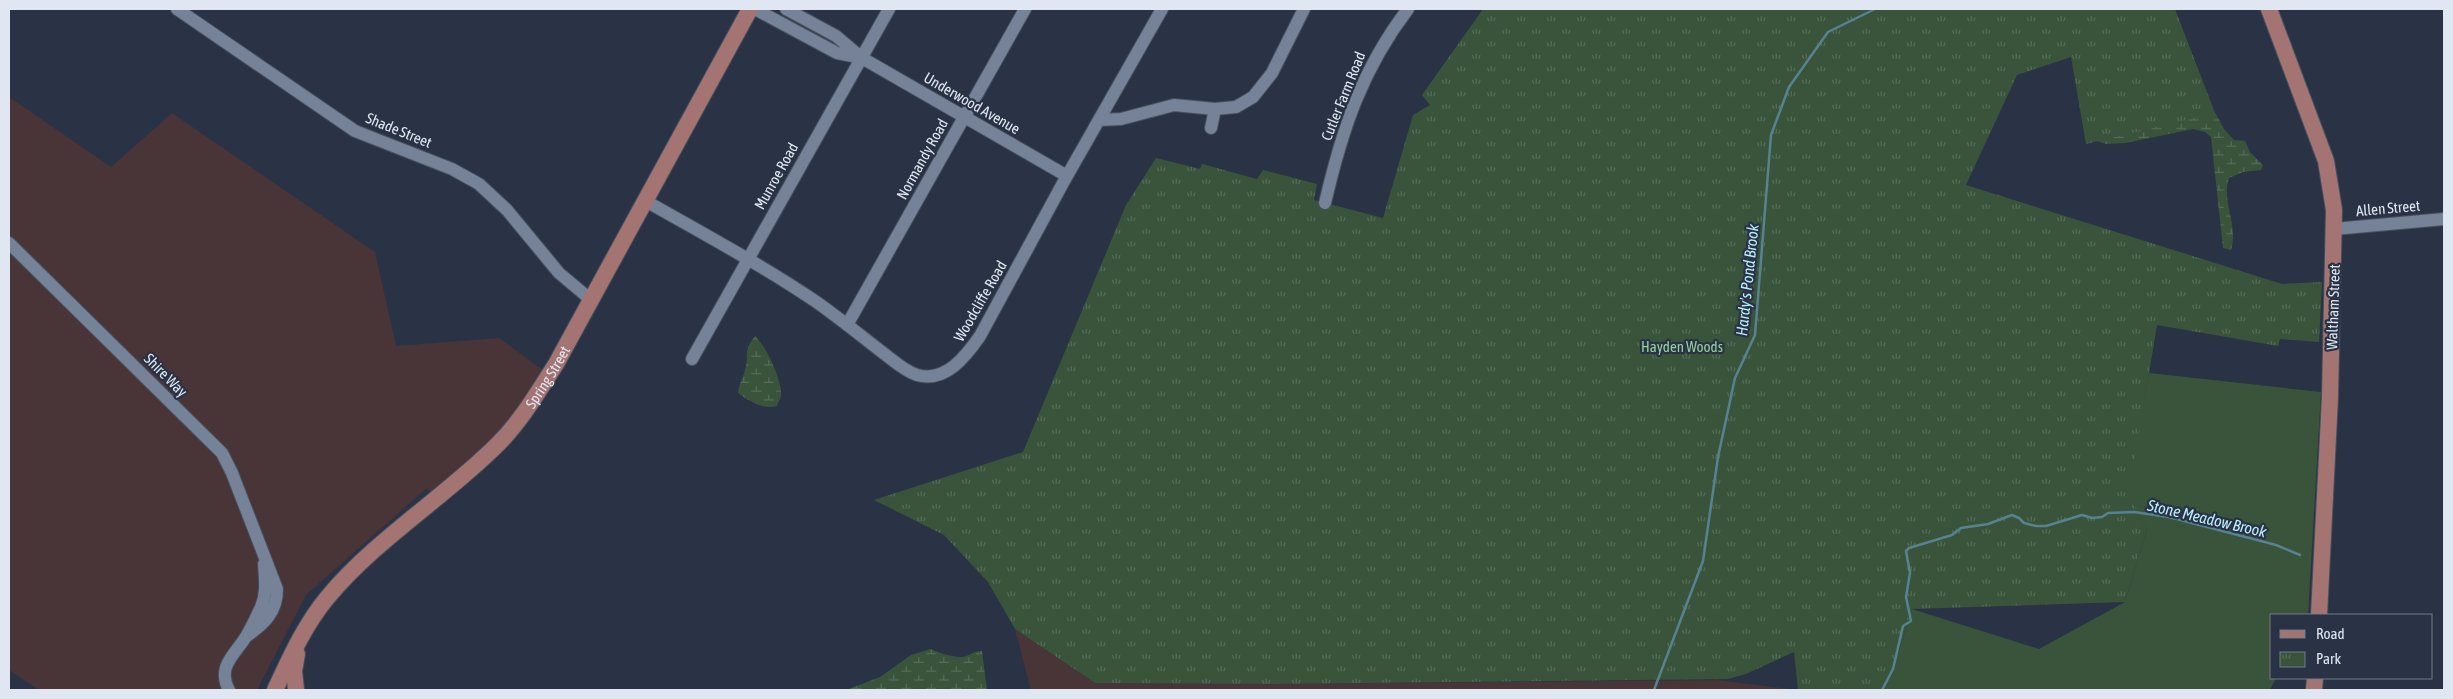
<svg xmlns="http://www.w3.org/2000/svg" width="2453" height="699" viewBox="0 0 2453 699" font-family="'Asap Condensed',sans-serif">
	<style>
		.commercial { fill: #493438 }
		.green { fill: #39543b }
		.wetland { fill: url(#wetland-marsh) }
		.park { fill: url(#park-tufts) }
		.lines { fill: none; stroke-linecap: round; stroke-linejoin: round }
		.stream { stroke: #568292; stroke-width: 2.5 }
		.minor-casing { stroke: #47505f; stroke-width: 14 }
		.major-casing { stroke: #47505f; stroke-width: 18 }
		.minor { stroke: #758297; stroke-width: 12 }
		.major { stroke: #a47472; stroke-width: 16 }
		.labels { text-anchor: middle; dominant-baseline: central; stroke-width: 4.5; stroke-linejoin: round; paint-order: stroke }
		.street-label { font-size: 15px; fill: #e0e7f3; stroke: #293345 }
		.park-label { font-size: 15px; fill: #96d09a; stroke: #293345 }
		.water-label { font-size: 16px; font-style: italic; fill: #baedfe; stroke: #293345 }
	</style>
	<defs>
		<pattern id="wetland-marsh" width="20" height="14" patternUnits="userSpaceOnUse" patternTransform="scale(1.25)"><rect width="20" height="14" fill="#39543b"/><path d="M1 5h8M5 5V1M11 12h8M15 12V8" fill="none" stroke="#556d58"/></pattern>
		<pattern id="park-tufts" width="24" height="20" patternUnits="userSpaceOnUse" patternTransform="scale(1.25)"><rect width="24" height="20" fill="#39543b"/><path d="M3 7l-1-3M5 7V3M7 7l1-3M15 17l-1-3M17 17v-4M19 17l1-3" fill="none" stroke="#556d58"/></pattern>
	</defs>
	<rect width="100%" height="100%" fill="#293345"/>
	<!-- commercial -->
	<path class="commercial" d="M9 97 111 167 172 113 375 252 396 346 499 338 544 371 530 393 490 441 432 494 427 488 306 595 257 690H39L9 670Z
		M1015 629 1095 683 1259 684 1716 680 1798 690H1031Z"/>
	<!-- green -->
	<path class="green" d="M2149 373 2321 392 2308 615H2272V678H2276L2270 690H1881L1892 672 1912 609 2039 649 2125 602 2147 529 2128 494Z"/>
	<!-- wetland -->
	<path class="wetland" d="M2199 83 2224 129 2234 140 2245 141 2250 152 2263 165 2261 170 2243 172 2229 178C2221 203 2239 224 2231 250L2223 248 2211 137 2205 132 2193 129 2126 143 2106 144 2097 141Z
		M755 336C766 346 782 380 781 395 781 398 778 402 777 406 763 410 749 401 738 393 739 383 743 379 745 370 750 354 742 353 755 336Z
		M931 649C939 653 955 658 963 657 971 655 974 651 982 651L987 690H846L880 677 911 655Z"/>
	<!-- park -->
	<path class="park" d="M1483 9H2175L2215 113 2086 144 2071 57 2017 75 1966 185 2282 284 2322 282 2319 342 2280 339 2278 346 2157 325 2129 494 2147 529 2125 602 1912 609 1892 672 1881 690H1798L1794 652 1746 674 1728 679 1272 684 1095 683 1015 629 988 582 944 535 874 500 1023 452 1126 205 1156 158 1200 169 1202 164 1257 179 1263 170 1317 184 1314 200 1383 218 1413 115 1430 105 1422 95Z"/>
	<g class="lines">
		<!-- stream -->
		<path class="stream" d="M1654 690 1703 561 1718 457 1735 378 1755 335 1771 135 1789 87 1828 32 1875 9
			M1882 690 1893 669 1903 626 1911 621 1906 597 1910 573 1906 551 1909 548 1952 535 1961 528 1988 524 2012 515 2019 518 2024 523 2036 526H2046L2082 515 2092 518 2102 517 2108 513 2134 512 2169 517 2276 545 2300 555"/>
		<!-- minor casing -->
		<g class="minor-casing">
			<path id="minor" d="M177 9 355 131 452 169 479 184 507 210 559 273 590 299
				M755 9 837 53 862 58
				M786 9 836 36 862 58 1067 176
				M1099 120 1121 119 1174 105 1215 109 1236 107 1253 97 1272 73 1304 9
				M1211 128 1215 109
				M644 200C702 233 760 264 815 301 838 317 860 335 882 352 893 360 904 371 917 375 946 383 966 356 980 336L1063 183 1162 9
				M1325 203C1342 130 1362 69 1408 9
				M2334 229 2444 219
				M9 243 222 453 232 473 277 589C277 612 265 623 247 636
				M847 325 1025 9
				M692 359 889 9
				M229 690C216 666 236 654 247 635 252 626 257 616 261 607 267 593 265 579 264 564"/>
		</g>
		<!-- major casing -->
		<g class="major-casing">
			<g id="major">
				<path d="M2269 9 2326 161 2334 210 2330 397 2319 615"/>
				<path id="s1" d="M275 690C290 658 304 626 327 598 376 539 444 498 498 444 521 421 538 392 556 364L750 9"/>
				<path d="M296 690 294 671 297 654"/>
				<path d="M2314 690 2315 678"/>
			</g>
		</g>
		<!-- minor -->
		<use href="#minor" class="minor"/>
		<!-- major -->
		<use href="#major" class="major"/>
	</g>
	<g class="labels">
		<!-- street labels -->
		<g class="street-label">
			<text transform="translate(1343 96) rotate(-68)">Cutler Farm Road</text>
			<text transform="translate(972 103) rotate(30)">Underwood Avenue</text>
			<text transform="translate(399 130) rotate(22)">Shade Street</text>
			<text transform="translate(922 159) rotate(-61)">Normandy Road</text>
			<text transform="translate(776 176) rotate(-61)">Munroe Road</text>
			<text transform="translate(2388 208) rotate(-5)">Allen Street</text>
			<text transform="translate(980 301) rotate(-60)">Woodcliffe Road</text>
			<text transform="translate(2333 307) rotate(-88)">Waltham Street</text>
			<text transform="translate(166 375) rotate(45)">Shire Way</text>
			<text stroke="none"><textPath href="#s1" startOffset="420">Spring Street</textPath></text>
		</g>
		<!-- park labels -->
		<g class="park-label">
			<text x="1682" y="346">Hayden Woods</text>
		</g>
		<!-- water labels -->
		<g class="water-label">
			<text transform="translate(1747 280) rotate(-84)">Hardy's Pond Brook</text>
			<text transform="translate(2207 518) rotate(13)">Stone Meadow Brook</text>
		</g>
	</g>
	<!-- border -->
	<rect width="2453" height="699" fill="none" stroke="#e0e7f3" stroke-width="20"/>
	<!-- legend -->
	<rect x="2270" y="614" width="162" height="65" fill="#293345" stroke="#727b8b"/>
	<rect x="2280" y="630" width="25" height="8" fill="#a47472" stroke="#727b8b"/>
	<text x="2316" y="639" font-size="15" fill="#e0e7f3">Road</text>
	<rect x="2280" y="652" width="25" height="15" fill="url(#park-tufts)" stroke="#727b8b"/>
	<text x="2316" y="664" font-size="15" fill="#e0e7f3">Park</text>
</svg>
